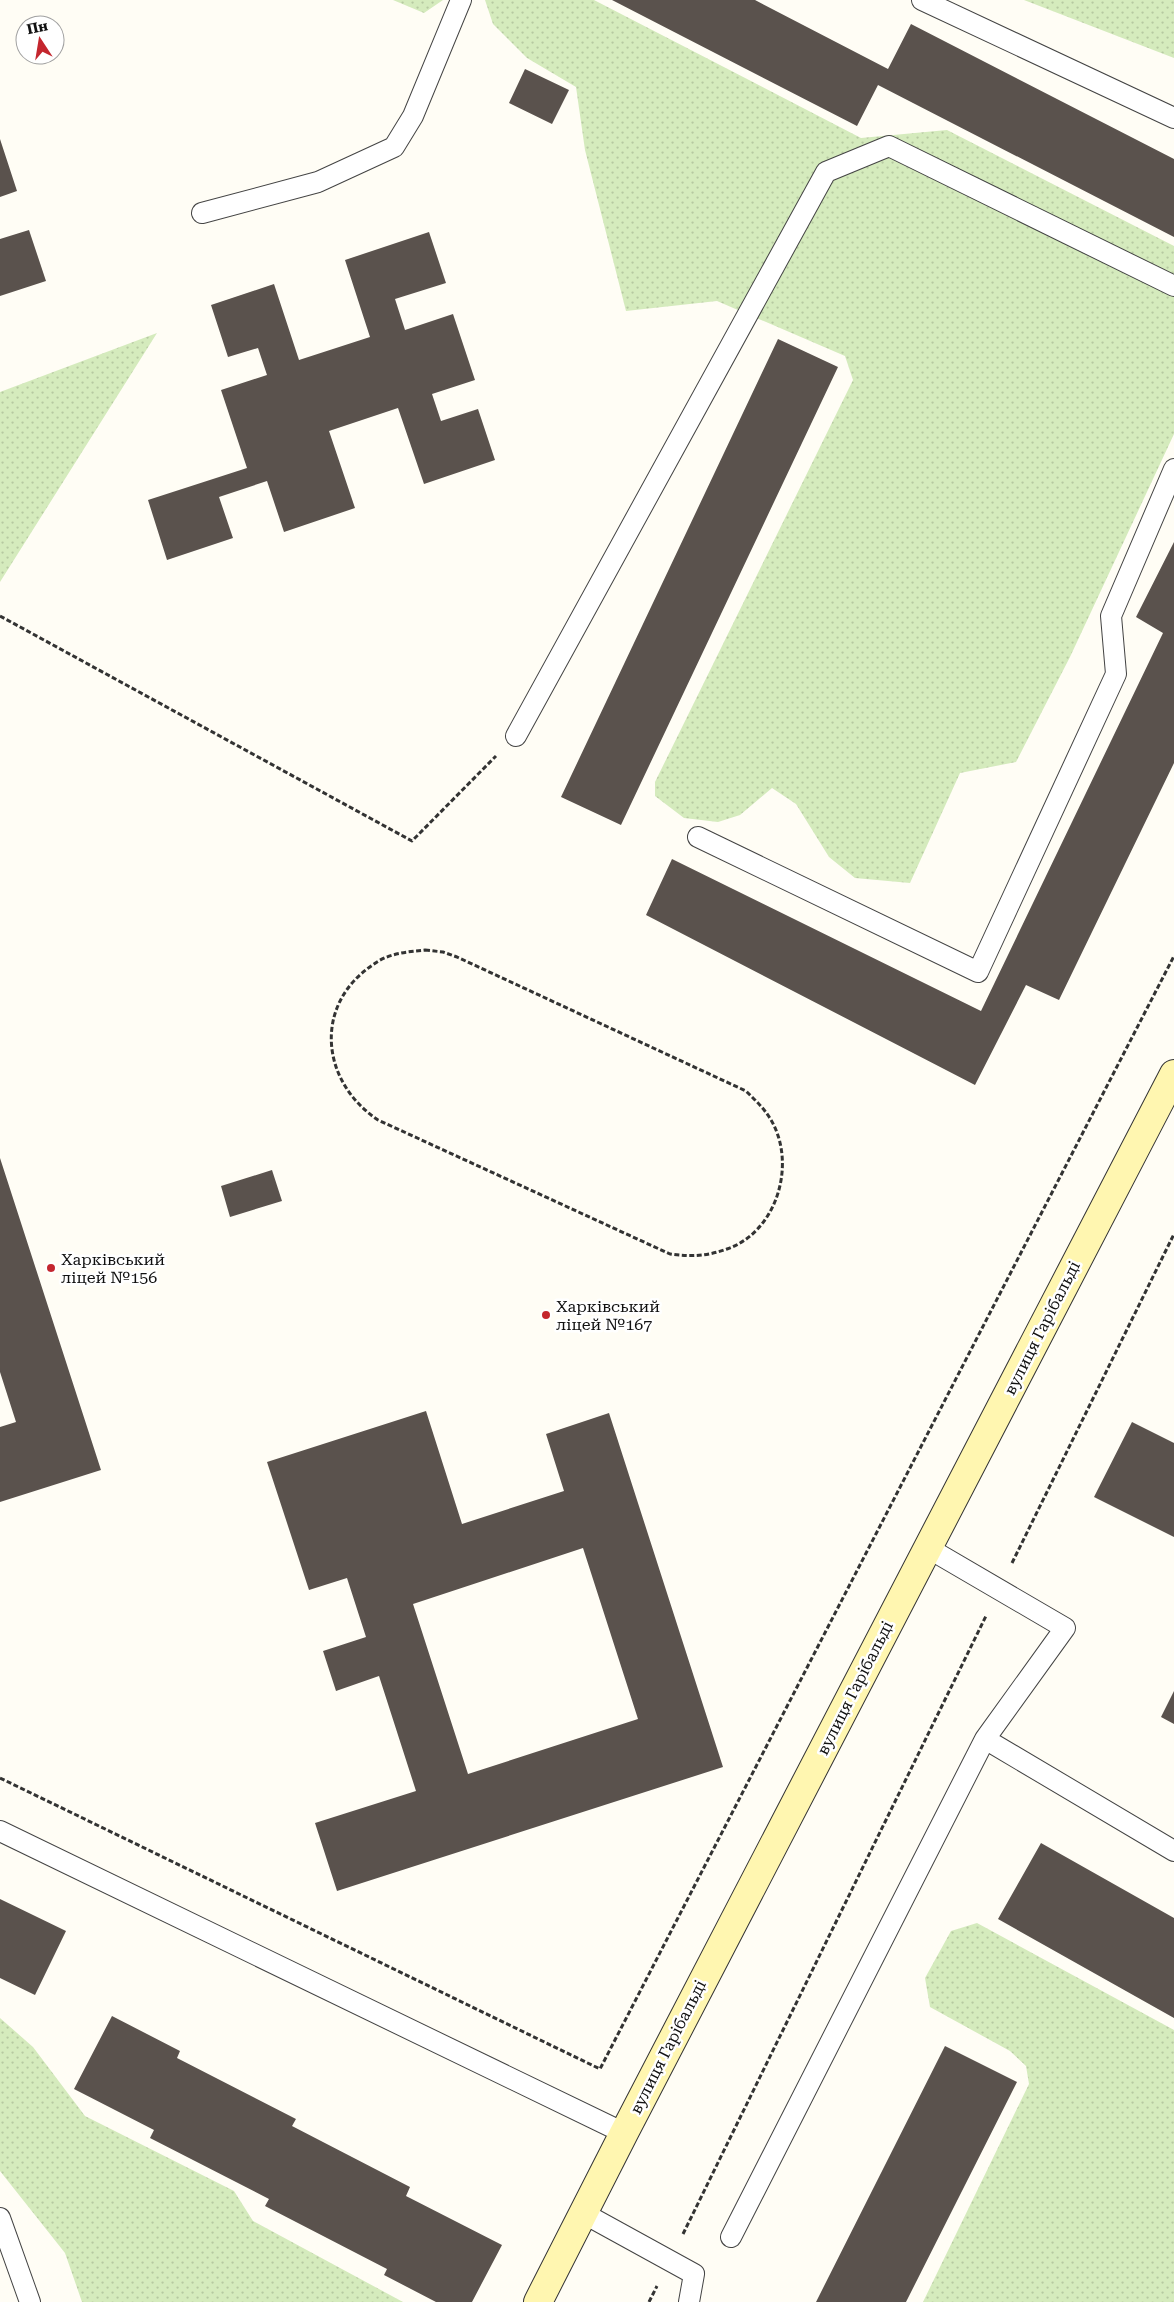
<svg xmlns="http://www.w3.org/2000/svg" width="1174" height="2302" viewBox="0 0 1174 2302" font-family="'Roboto Serif',serif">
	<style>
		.park { fill: url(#park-dots) }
		.building { fill: #5a524d; fill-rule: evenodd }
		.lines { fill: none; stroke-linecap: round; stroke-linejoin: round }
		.lane-casing { stroke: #444; stroke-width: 22 }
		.secondary-casing { stroke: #333; stroke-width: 30 }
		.path { stroke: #333; stroke-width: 3; stroke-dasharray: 5 2.5; stroke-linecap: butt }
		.lane { stroke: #fff; stroke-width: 20 }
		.secondary { stroke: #fff6b0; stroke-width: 28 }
		.poi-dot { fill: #c4262e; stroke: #fff; stroke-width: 2 }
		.labels { text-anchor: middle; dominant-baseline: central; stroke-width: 5; stroke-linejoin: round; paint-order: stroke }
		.poi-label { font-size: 16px; fill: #111; stroke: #fff; text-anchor: start }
		.street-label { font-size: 16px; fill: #111; stroke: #fff }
	</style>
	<defs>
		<pattern id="park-dots" width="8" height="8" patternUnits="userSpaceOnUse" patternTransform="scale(1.25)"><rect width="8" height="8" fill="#d5ebbd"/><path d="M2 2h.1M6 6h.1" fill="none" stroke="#b6c8a1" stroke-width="1.8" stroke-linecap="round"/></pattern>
	</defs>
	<rect width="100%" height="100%" fill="#fffdf5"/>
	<!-- park -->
	<path class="park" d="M393 0H443L424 13Z
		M485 0H594L861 138 947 130 1174 246V434L1070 657 1016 762 960 773 910 883 855 878 829 857 796 804 772 788 740 815 718 822 684 818 655 796V782L853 380 845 356 717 301 626 311 585 150 576 87 527 58 493 24Z
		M1024 0H1174V58Z
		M157 333 0 582V392Z
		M977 1923 1174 2030V2302H923L1029 2084 1026 2066 1010 2051 930 2007 925 1978 951 1931Z
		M0 2018 33 2047 85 2116 234 2191 253 2221 403 2302H82L65 2253 0 2171Z"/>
	<!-- building -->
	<path class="building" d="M612 0H755L888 69 911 24 1174 159V237L878 85 857 126Z
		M525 69 569 90 552 124 509 103Z
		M0 139 17 191 0 197Z
		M29 230 46 281 0 296V239Z
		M429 232 446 283 395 299 405 330 453 314 475 380 432 394 441 421 478 409 495 460 424 484 398 408 329 431 355 508 284 532 267 481 219 497 233 538 167 560 148 500 247 468 221 390 267 375 258 348 228 357 211 305 274 284 299 360 370 337 345 260Z
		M778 339 838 367 621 825 561 797Z
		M1174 542V763L1059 1000 1026 985 975 1085 646 915 672 859 981 1011 1163 633 1136 617Z
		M0 1158 101 1470 0 1502V1427L16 1422 0 1372Z
		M272 1170 282 1201 230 1217 221 1186Z
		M426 1411 462 1524 564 1491 546 1434 609 1413 723 1767 337 1891 315 1823 416 1791 379 1676 336 1691 323 1651 366 1637 347 1578 309 1590 267 1462ZM583 1548 638 1719 468 1774 413 1604Z
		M1132 1422 1174 1443V1537L1094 1497Z
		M1174 1691V1724L1161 1717Z
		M1041 1843 1174 1918V2018L998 1919Z
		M0 1899 66 1931 35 1995 0 1978Z
		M112 2016 180 2051 177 2058 296 2119 292 2126 410 2187 406 2196 502 2245 472 2302H436L384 2275 387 2269 265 2206 269 2199 150 2138 154 2130 74 2089Z
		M945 2046 1017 2082 906 2302H816Z"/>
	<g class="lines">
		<!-- lane casing -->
		<g class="lane-casing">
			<path id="lane" d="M922 0 1174 118
				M202 213 318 182 394 147 413 116 461 0
				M516 736 826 172 889 146 1174 286
				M698 837 978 972 1116 674 1111 616 1174 469
				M928 1548 1065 1628 985 1739 1174 1851
				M0 1831 624 2133
				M583 2213 694 2274 689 2302
				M0 2218 30 2302
				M731 2237 985 1739"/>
		</g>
		<!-- secondary casing -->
		<g class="secondary-casing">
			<path id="secondary" d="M538 2302 624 2133 1174 1074"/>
		</g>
		<!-- path -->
		<path class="path" d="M0 616 412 841 496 756
			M425 950 443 952 457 957 746 1091C755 1100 764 1108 771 1120 797 1164 777 1232 727 1249 708 1256 690 1257 670 1254L378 1120C320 1081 313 1004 374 964 389 953 407 952 425 950Z
			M1012 1563 1174 1234
			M0 1778 600 2069 1174 956
			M683 2234 986 1616
			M649 2302 657 2286"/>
		<!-- lane -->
		<use href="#lane" class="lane"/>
		<!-- secondary -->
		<use href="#secondary" class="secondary"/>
	</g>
	<!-- markers -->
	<g class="poi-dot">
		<circle cx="51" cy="1268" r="5"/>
		<circle cx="546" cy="1315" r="5"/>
	</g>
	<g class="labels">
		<!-- poi labels -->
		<g class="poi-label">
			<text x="61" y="1259">Харківський<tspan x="61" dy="18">ліцей №156</tspan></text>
			<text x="556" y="1306">Харківський<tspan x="556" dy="18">ліцей №167</tspan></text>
		</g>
		<!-- street labels -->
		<g class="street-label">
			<text transform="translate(1042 1328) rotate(-63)">вулиця Гарібальді</text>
			<text transform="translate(855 1688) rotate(-63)">вулиця Гарібальді</text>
			<text transform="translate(668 2047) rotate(-63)">вулиця Гарібальді</text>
		</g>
	</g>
	<!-- north arrow -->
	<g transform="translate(40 40) rotate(348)"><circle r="24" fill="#ffffff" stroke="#a0a0a0"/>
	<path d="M0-4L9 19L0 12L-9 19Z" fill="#c4262e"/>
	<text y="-8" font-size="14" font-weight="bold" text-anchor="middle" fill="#111111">Пн</text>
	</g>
</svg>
